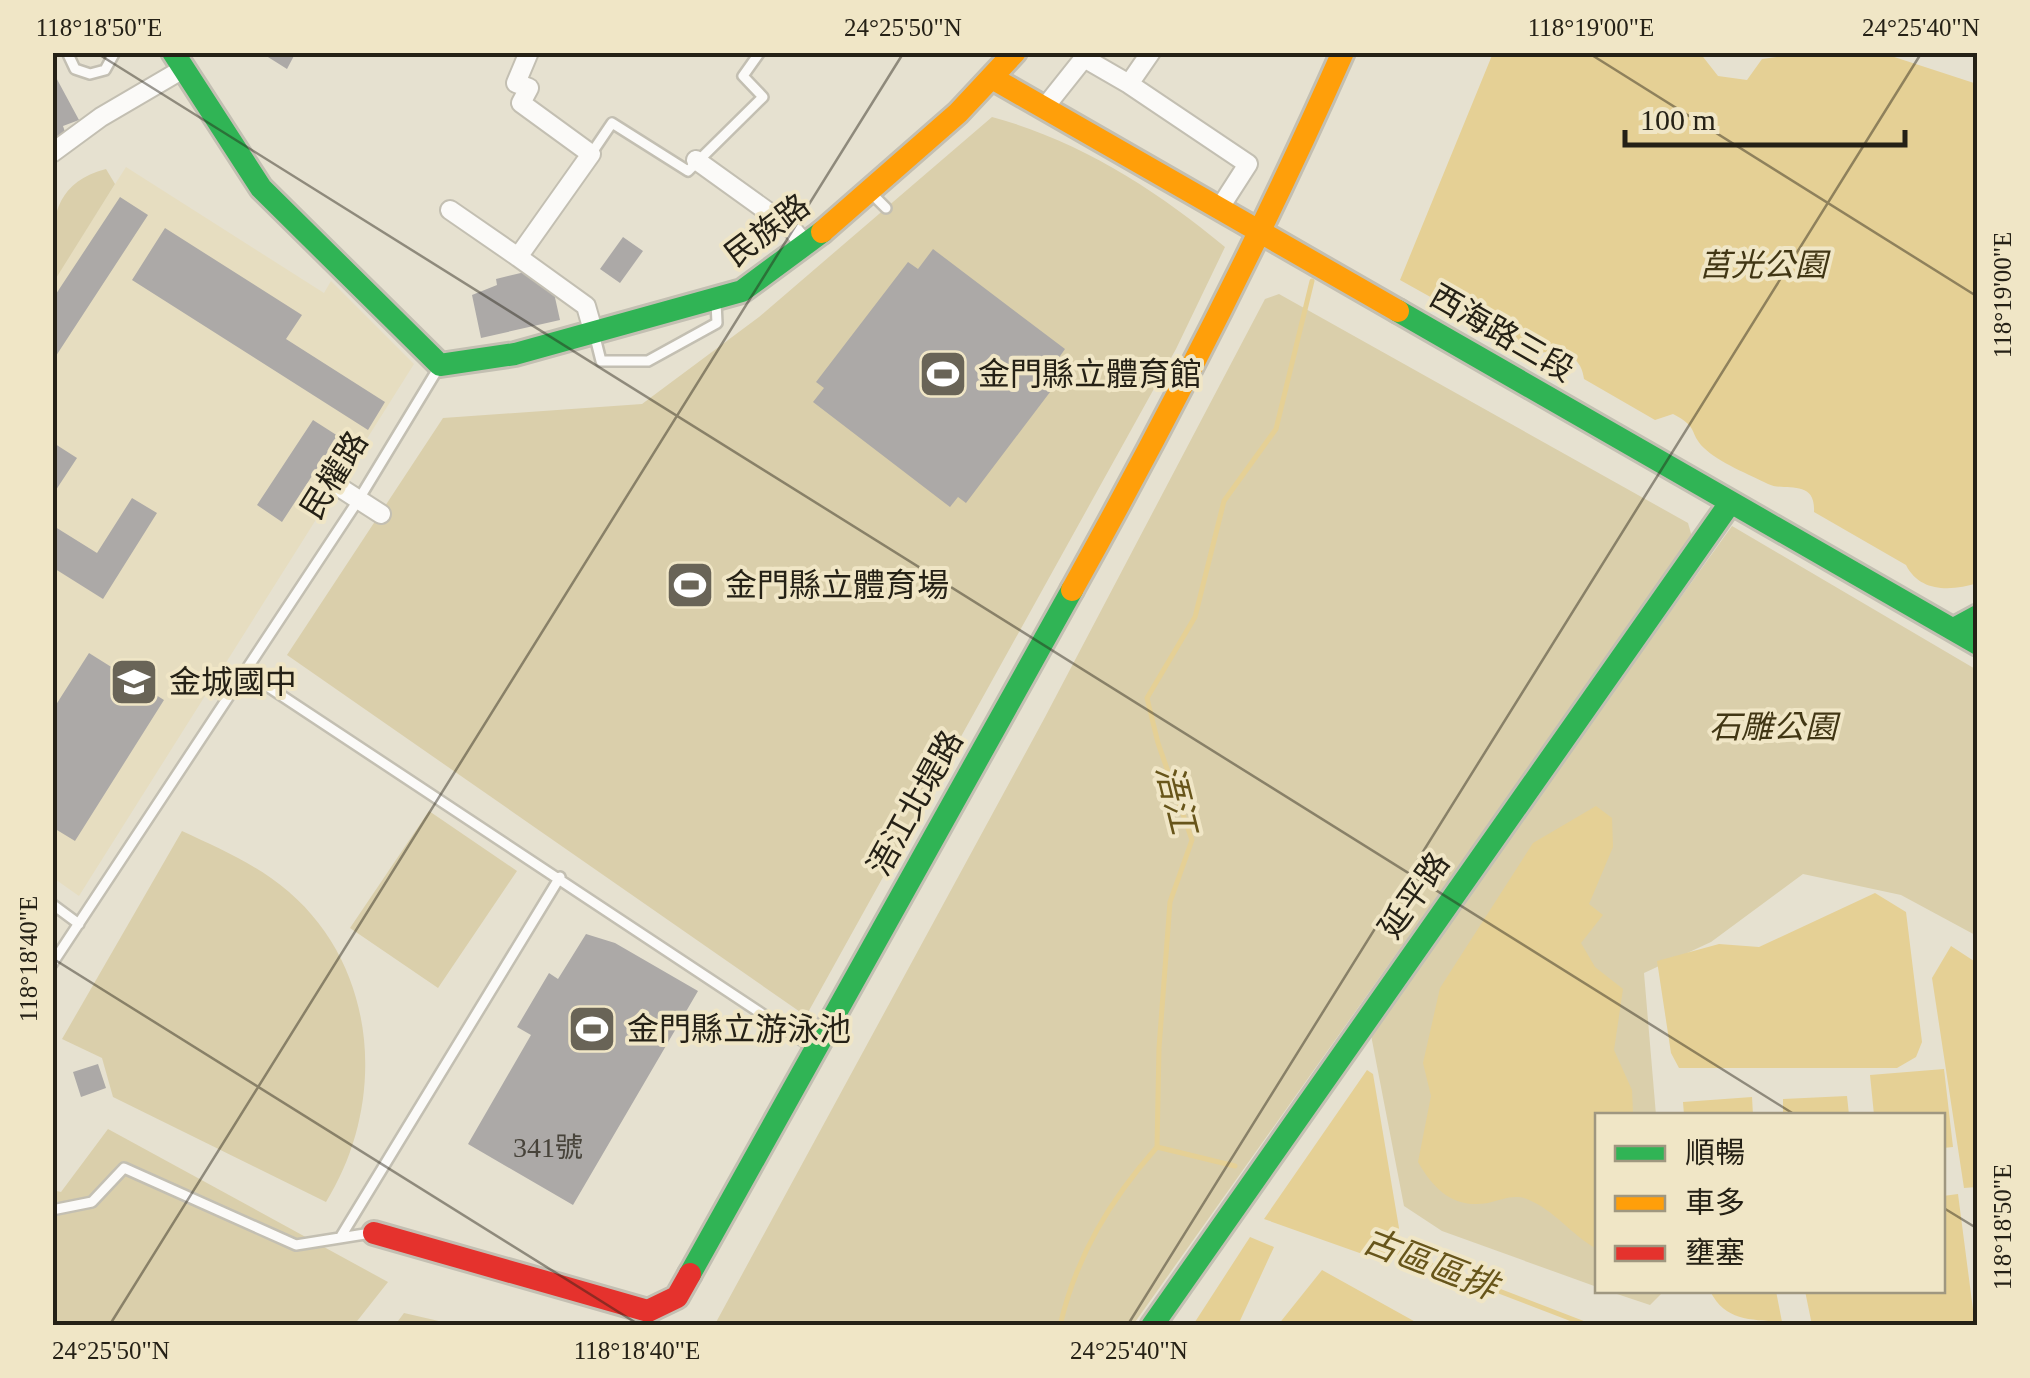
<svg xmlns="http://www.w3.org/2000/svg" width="2030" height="1378" viewBox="0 0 2030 1378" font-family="'Times New Roman','Noto Sans TC',serif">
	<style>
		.built { fill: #e6ddc0 }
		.green { fill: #dacfab }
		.water { fill: #e5d095 }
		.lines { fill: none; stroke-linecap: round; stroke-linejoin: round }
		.stream { stroke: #e5d095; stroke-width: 5 }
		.building { fill: #aca9a7 }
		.lane-casing { stroke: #c3bfb2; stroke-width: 14 }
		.street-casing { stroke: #c3bfb2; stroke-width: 22 }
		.fast-casing { stroke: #c3bfb2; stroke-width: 28 }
		.slow-casing { stroke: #c3bfb2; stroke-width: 28 }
		.jam-casing { stroke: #c3bfb2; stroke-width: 28 }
		.lane { stroke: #fbfaf8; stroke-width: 9 }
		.street { stroke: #fbfaf8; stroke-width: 18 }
		.fast { stroke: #30b455; stroke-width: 22 }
		.slow { stroke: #ff9f0a; stroke-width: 22 }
		.jam { stroke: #e5322d; stroke-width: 22 }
		.ticks { fill: none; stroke: #252116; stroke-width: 2.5; stroke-opacity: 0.45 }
		.labels { text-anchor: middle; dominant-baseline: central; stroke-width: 8; stroke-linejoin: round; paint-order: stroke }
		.number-label { font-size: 28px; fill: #47433a }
		.street-label { font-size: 32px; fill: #252116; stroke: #f0e6c6 }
		.park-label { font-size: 32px; font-style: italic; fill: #413614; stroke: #f0e6c6 }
		.poi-label { font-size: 32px; fill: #252116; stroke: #f0e6c6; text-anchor: start }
		.water-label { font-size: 35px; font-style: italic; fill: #67551a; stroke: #f0e6c6 }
		.neatline { fill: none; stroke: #252116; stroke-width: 4 }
		.ticks-label { font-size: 25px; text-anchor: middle; fill: #252116 }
	</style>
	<rect width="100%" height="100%" fill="#e6e1d0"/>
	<!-- built -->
	<path class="built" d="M126 167 324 293 331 281 414 364 79 896 52 877V283Z"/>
	<!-- green -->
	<path class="green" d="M992 117C1078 140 1157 190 1225 247L1176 349 806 1016 287 655 443 418 642 404 759 317Z
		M106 169 115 184 53 283C52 231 46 185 106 169Z
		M1279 294 1688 523 1692 537 1133 1325 714 1326 1044 719 1265 299Z
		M1732 526 1977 670V936L1901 895 1803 874 1711 942 1644 973 1656 1115 1598 1116 1597 1287 1442 1231 1404 1206 1370 1030Z
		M429 811 517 871 438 988 350 928Z
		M182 831C212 845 244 859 271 878 377 952 391 1097 326 1202L113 1097 102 1058 62 1039Z
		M108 1129 388 1282 354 1325H53L52 1190 61 1192Z
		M1608 1291 1664 1290V1291L1650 1305Z
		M404 1313 456 1325H395Z"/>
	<!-- water -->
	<path class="water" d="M1814 52 1882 53 1977 84 1978 583C1952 591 1920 593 1906 565L1814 512C1816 478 1784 492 1768 484 1750 475 1718 462 1704 448 1688 432 1700 428 1673 414L1655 420 1584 379C1581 355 1562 348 1541 353L1451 302 1443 304 1400 280 1493 53H1700L1718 76 1747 80 1762 59Z
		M1596 806 1612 818 1613 847 1589 904 1603 915 1581 943 1595 967 1623 989 1614 1050 1632 1090 1633 1113 1598 1116 1597 1249C1571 1235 1556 1211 1527 1199 1513 1194 1502 1200 1488 1203 1454 1209 1434 1190 1418 1162L1431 1096 1423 1063 1440 988 1533 843Z
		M1875 893 1906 912 1922 1042 1916 1057 1897 1068H1679L1671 1053 1657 961 1719 944 1759 947Z
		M1951 946 1977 963V1187L1964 1188 1932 978Z
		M1944 1069 1953 1147 1943 1148 1942 1116 1874 1115 1870 1075Z
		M1367 1070 1373 1074 1399 1228 1385 1262 1264 1219Z
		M1847 1096 1849 1115H1783V1099Z
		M1752 1097 1753 1115H1684L1683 1102Z
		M1958 1194 1975 1325H1812L1805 1291 1942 1290 1943 1196Z
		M1250 1237 1274 1247 1238 1325H1193Z
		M1322 1270 1421 1325H1278Z
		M1710 1291H1776L1782 1322C1750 1319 1726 1322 1710 1291Z"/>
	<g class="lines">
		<!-- stream -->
		<path class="stream" d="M1157 1147 1235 1166
			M1387 1248 1590 1326
			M1060 1326C1076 1256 1110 1200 1157 1147L1159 1048 1170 902 1192 840 1158 743 1147 698 1195 617 1224 501 1276 429 1312 281"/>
	</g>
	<!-- building -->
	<path class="building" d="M260 52H296L287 69Z
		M52 70 79 120 63 126 66 135 55 139Z
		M120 197 148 215 52 362V300Z
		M165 228 302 315 286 339 385 402 368 430 132 280Z
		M623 237 643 251 620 283 600 269Z
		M933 249 1065 349 1058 359 1069 367 966 503 958 497 950 507 813 402 824 388 816 382 908 262 918 269Z
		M525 272 554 293 560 320 481 338 472 295 497 285 496 279Z
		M313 420 338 436 282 522 257 505Z
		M52 442 77 458 52 496Z
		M132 498 157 513 103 599 52 567V525L97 553Z
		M89 653 164 700 75 841 52 827V711Z
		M586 934 615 943 698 991 573 1205 468 1144 531 1035 517 1027 549 973 558 979Z
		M98 1064 106 1088 81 1097 73 1072Z"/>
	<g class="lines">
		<!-- lane casing -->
		<g class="lane-casing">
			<path id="lane" d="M67 52 75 69 90 74 105 70 115 52
				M591 154 612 123 688 171 763 97 743 76 760 52
				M870 192 886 208
				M595 337 601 361H648L717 323 716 302
				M246 672 815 1049
				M52 904 79 924
				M52 964 359 499 439 367
				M52 1210 92 1202 124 1168 296 1245 371 1233
				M340 1238 560 877"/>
		</g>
		<!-- street casing -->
		<g class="street-casing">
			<path id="street" d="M529 52 516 83 529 88 521 103 591 154 518 257 586 306 594 334
				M1129 84 1248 164 1221 206
				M1045 107 1084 58 1129 84 1151 52
				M52 153 101 117 183 69
				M696 160 792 229 806 246
				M450 210 518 257
				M339 487 381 514"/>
		</g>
		<!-- fast casing -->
		<g class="fast-casing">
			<path id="fast" d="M173 52 261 188 440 365 515 354 742 291 822 232
				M1398 311 1978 644
				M1954 629 1978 616
				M690 1274 1072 590
				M1152 1326 1730 503"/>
		</g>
		<!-- slow casing -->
		<g class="slow-casing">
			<path id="slow" d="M994 79 1398 311
				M822 232 958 113 1015 52
				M1072 590C1170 414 1261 237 1343 52"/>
		</g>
		<!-- jam casing -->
		<g class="jam-casing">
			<path id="jam" d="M374 1233 648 1311 677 1297 690 1274"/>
		</g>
		<!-- lane -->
		<use href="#lane" class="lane"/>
		<!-- street -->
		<use href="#street" class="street"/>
		<!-- fast -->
		<use href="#fast" class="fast"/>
		<!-- slow -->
		<use href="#slow" class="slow"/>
		<!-- jam -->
		<use href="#jam" class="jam"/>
	</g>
	<!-- ticks -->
	<path class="ticks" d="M95 52 1797 1116M1587 52 1978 297M52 958 641 1326M1942 1207 1978 1229M109 1326 904 52M1127 1326 1922 52"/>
	<!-- icons -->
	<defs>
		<g id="stadium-square" transform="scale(2.5)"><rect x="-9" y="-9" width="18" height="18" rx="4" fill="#696457" stroke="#f0e6c6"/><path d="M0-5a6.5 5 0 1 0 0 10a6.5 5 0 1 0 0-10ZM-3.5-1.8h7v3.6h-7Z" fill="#fff"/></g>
		<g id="school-square" transform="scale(2.5)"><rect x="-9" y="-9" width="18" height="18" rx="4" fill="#696457" stroke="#f0e6c6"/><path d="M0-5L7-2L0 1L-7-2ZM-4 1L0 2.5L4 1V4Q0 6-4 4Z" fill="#fff"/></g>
	</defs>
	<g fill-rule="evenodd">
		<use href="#stadium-square" x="943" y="374"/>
		<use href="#stadium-square" x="690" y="585"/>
		<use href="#school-square" x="134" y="682"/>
		<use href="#stadium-square" x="592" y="1029"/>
	</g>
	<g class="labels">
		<!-- number labels -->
		<g class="number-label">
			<text x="548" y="1147">341號</text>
		</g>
		<!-- street labels -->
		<g class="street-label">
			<text transform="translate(767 230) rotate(-37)">民族路</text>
			<text transform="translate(1502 333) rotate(30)">西海路三段</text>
			<text transform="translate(334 475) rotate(-58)">民權路</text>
			<text transform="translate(915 803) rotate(-61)">浯江北堤路</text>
			<text transform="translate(1414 895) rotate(-55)">延平路</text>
		</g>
		<!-- park labels -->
		<g class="park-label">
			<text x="1763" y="265">莒光公園</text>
			<text x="1773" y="727">石雕公園</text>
		</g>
		<!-- poi labels -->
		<g class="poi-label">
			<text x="978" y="374">金門縣立體育館</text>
			<text x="725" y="585">金門縣立體育場</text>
			<text x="169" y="682">金城國中</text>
			<text x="627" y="1029">金門縣立游泳池</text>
		</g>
		<!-- water labels -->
		<g class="water-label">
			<text transform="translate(1176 799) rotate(76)">浯江</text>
			<text transform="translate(1430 1264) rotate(21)">古區區排</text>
		</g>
	</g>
	<!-- border -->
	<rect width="2030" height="1378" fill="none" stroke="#f0e6c6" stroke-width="110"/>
	<!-- legend -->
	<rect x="1595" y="1113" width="350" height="180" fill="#f0e6c6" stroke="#9f9780" stroke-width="2.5"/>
	<rect x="1615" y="1146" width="50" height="15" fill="#30b455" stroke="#9f9780" stroke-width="2.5"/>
	<text x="1685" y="1163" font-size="30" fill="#252116">順暢</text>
	<rect x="1615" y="1196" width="50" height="15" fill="#ff9f0a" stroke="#9f9780" stroke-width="2.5"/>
	<text x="1685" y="1213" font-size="30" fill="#252116">車多</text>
	<rect x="1615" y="1246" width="50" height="15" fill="#e5322d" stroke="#9f9780" stroke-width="2.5"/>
	<text x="1685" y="1263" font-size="30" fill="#252116">壅塞</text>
	<!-- scale -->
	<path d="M1625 130v15h280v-15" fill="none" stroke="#252116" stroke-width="5"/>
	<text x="1640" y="130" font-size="30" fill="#252116" stroke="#f0e6c6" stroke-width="8" paint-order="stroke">100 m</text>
	<rect x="55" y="55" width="1920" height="1268" class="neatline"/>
	<g class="ticks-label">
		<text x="99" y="36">118°18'50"E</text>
		<text x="903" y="36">24°25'50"N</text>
		<text x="1591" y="36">118°19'00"E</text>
		<text x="1921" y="36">24°25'40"N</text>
		<text transform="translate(2002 295) rotate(-90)" y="9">118°19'00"E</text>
		<text transform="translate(28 959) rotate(-90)" y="9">118°18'40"E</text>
		<text transform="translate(2002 1227) rotate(-90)" y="9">118°18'50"E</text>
		<text x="111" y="1359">24°25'50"N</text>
		<text x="637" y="1359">118°18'40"E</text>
		<text x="1129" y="1359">24°25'40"N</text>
	</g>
</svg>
